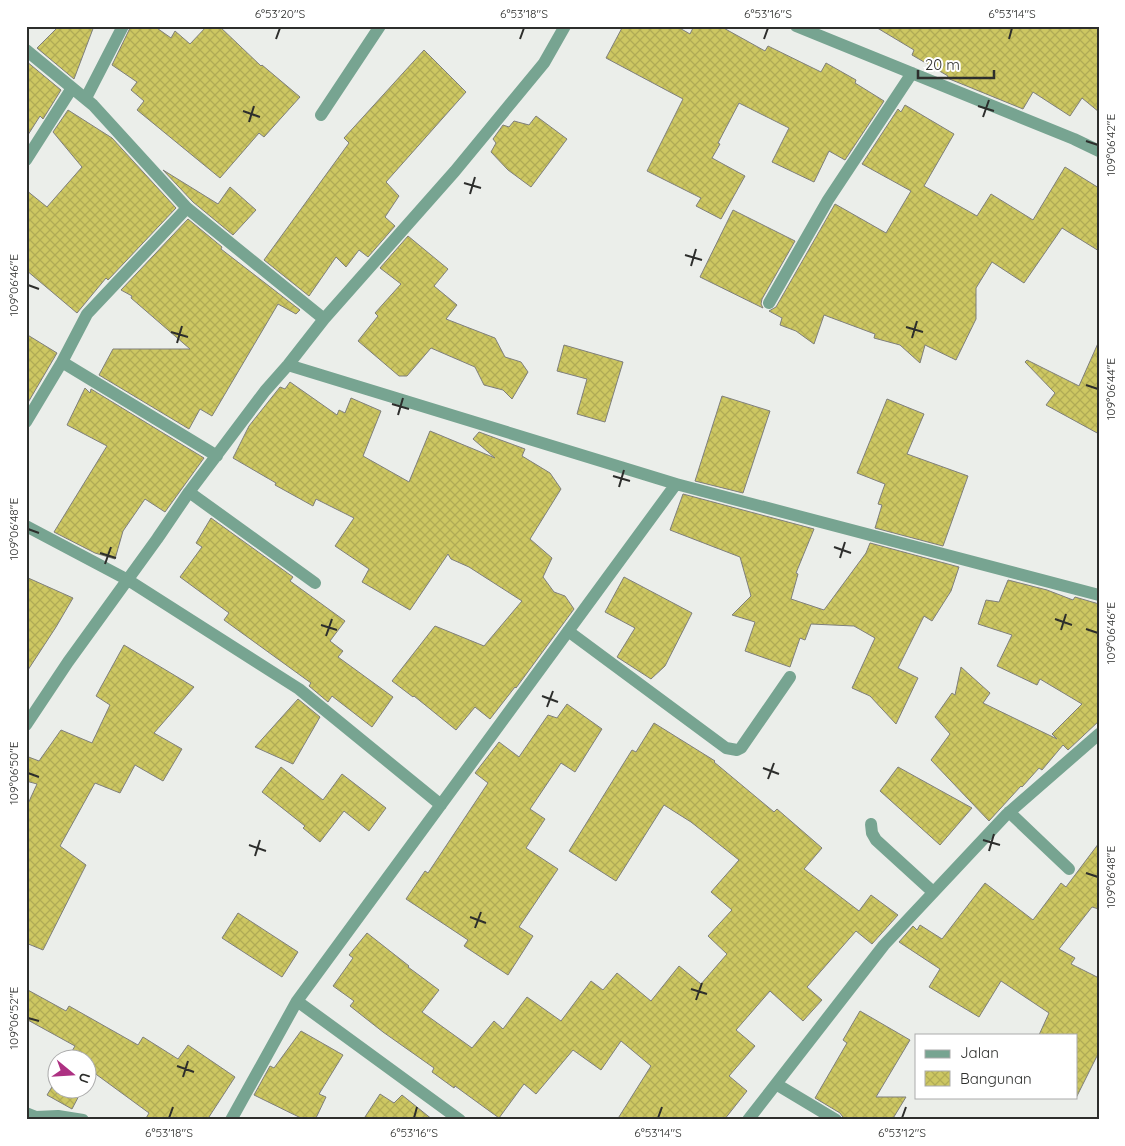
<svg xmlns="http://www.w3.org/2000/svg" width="1125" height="1146" viewBox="0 0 1125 1146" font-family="Quicksand,sans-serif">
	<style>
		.building { fill: url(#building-cross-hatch); stroke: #7f7f7b }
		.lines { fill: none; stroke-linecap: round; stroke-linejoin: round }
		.lane { stroke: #77a491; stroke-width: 12 }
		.street { stroke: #77a491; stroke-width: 12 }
		.ticks { fill: none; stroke: #2d2e2c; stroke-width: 2 }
		.neatline { fill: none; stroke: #2d2e2c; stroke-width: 2 }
		.ticks-label { font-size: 12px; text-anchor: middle; fill: #2d2e2c }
	</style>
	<defs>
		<pattern id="building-cross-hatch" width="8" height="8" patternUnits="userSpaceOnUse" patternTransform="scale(1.25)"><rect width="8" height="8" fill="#cdc762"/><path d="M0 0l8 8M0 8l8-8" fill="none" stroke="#b0ab55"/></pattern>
	</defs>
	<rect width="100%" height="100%" fill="#ebeeea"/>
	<!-- building -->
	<path class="building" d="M59 26H94L74 79 37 48Z
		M131 26H154L171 38 175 31 190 44 207 26H219L261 66 262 65 300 97 264 137 259 133 220 178 137 110 144 101 131 90 137 82 112 65Z
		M623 26H676L690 34 694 26H720L765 51 768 46 821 72 826 63 856 80 855 83 884 101 845 160 829 151 814 182 772 162 789 128 739 103 718 143 720 144 712 158 745 176 721 219 696 206 701 198 647 171 683 99 606 58Z
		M874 26H1099V112L1082 98 1070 116 1033 92 1023 109 947 78 948 76 912 55 914 50Z
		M424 50 466 92 386 182 399 196 385 217 395 226 368 257 359 250 346 267 336 257 309 296 264 260 349 143 344 138Z
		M26 61 61 90 43 119 40 116 26 138Z
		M905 105 954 134 924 186 977 216 991 194 1033 220 1065 167 1099 188V251L1062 228 1024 283 992 262 976 288V319L956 360 925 345 920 363 900 345 874 338 875 334 824 315 814 344 796 331 780 325 782 318 769 311 776 307 835 204 886 233 911 191 862 164 898 109 901 112Z
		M68 110 112 138 176 208 108 280 106 278 77 313 26 270V190L47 207 82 167 53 132Z
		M536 116 567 139 531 187 508 170 491 152 496 143 493 139 503 125 509 127 514 121 529 125Z
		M163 170 218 204 230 187 256 210 233 235 193 202Z
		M733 210 795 241 762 299 761 304 763 308 700 277Z
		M188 219 222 247 221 249 300 310 296 314 278 304 212 416 200 409 189 429 99 375 113 349H190L131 298 132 296 121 290Z
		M408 236 448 269 434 286 457 305 446 319 495 338 505 357 521 362 528 372 512 399 503 390 484 385 475 367 431 348 407 376H399L358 341 378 316 375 313 401 284 380 268Z
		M26 334 57 353 26 406Z
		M1099 341V434L1046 405 1055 393 1025 362 1027 360 1079 386Z
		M564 345 623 362 605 422 577 414 587 379 557 371Z
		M290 382 337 415 339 410 345 413 351 398 381 411 363 456 409 482 430 431 495 458 473 439 479 432 525 449 522 456 550 473 561 489 530 539 552 558 543 577 554 592 565 596 574 609 516 688 515 687 490 719 475 707 456 730 414 696 413 697 392 681 435 626 484 646 522 601 469 567 451 559 448 554 410 610 362 582 369 569 335 546 354 518 316 499 313 506 275 485 276 483 233 458 249 426 280 387 285 389Z
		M85 388 90 393 91 389 204 458 165 512 145 499 123 531 115 559 95 553 54 532 107 446 67 425Z
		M722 396 770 411 743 493 695 481Z
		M887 399 924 414 907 454 968 476 943 546 875 528 882 505 878 504 885 484 857 473Z
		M683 494 814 529 796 573 798 574 791 599 824 610 866 553 870 543 959 567 951 591 932 621 924 616 898 668 918 678 896 724 870 696 852 688 875 638 854 626 811 624 805 640 800 638 790 667 745 651 755 622 732 615 751 596 740 557 670 530Z
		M211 518 293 577 290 581 345 621 330 641 343 651 338 657 393 697 372 727 332 696 328 702 309 686 311 683 224 620 229 613 180 577 202 547 196 543Z
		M26 577 73 598 56 627 26 673Z
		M624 577 692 613 665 666 651 679 617 657 635 628 605 612Z
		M1008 580 1047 590 1073 600 1075 597 1099 604V721L1068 750 1063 745 1042 770 1039 768 1022 787 1021 786 989 821 931 760 950 734 935 717 952 693 955 695 961 667 990 693 983 703 1057 739 1052 734 1082 704 1040 679 1037 685 997 666 1012 635 978 624 986 600 999 602Z
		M124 645 194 687 154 733 182 749 163 781 135 765 120 793 95 783 60 846 86 865 43 950 26 943V808L37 784 26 781V756L39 761 61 730 92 743 110 705 96 696Z
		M298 699 320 717 293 764 255 747Z
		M567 704 602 729 575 772 561 763 530 809 545 819 526 848 558 869 519 927 533 936 508 975 464 946 468 940 406 899 425 871 428 873 488 783 475 773 499 742 519 757 548 715 557 718Z
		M654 723 715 761 714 762 774 812 777 809 822 848 804 869 859 911 871 895 898 915 872 944 856 931 807 987 822 1000 803 1021 770 991 736 1030 755 1046 729 1076 747 1091 724 1120H617L651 1066 621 1041 601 1070 573 1050 536 1094 524 1084 499 1118 455 1086 454 1088 432 1072 434 1068 383 1032 350 1006 354 1001 333 986 353 958 349 955 367 933 409 966 408 967 439 990 422 1012 472 1048 494 1021 503 1029 527 997 561 1021 591 981 603 990 617 973 651 1001 679 966 701 984 727 954 708 936 732 910 711 892 739 860 691 822 664 805 616 881 569 851 632 750 636 752Z
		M281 767 323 800 342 774 386 808 369 831 344 811 320 842 303 828 305 826 262 792Z
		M898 767 972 808 940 845 880 791Z
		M1099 843V909L1092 907 1059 949 1075 958 1071 964 1099 978V1052L1076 1098V1035H1039L1049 1013 1001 981 979 1017 929 987 940 969 899 942 913 926 917 930 920 925 942 939 985 883 1033 920 1061 883 1066 887Z
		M238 913 298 952 282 977 222 938Z
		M26 989 66 1011 69 1006 138 1045 143 1037 178 1059 188 1045 235 1077 207 1120H145L149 1113 93 1072 88 1081V1058H68L75 1046 26 1019Z
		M860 1011 910 1040 876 1097H906L892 1120H845L840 1113 815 1098 847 1043 843 1040Z
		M301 1031 343 1055 319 1094 326 1097 315 1120H305L254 1095 270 1066 274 1068Z
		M58 1077V1088H83L72 1109 47 1095Z
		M380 1094 394 1103 402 1095 433 1120H363Z"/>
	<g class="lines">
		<!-- lane -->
		<path class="lane" d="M871 824 872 833 876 840 933 892"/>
		<!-- street -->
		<path class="street" d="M796 26 1074 139 1099 151
			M26 50 93 105 187 208 324 319
			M86 98 123 26
			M321 115 380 26
			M26 160 72 88
			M769 303 828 200 912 73
			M62 362 217 456
			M288 365 676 484 1099 595
			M26 422 62 362 87 314 187 208
			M189 492 315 583
			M26 526 128 580 299 689 441 805
			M568 631 726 748 737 750 741 748 790 677
			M26 725 68 662 157 539 189 492 265 391 288 365 324 319 455 171 544 63 565 26
			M1009 812 1069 869
			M297 1001 460 1120
			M776 1084 836 1120
			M26 1113 36 1117 58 1116 83 1120
			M231 1120 297 1001 676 484
			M748 1120 884 945 1006 815 1099 734"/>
	</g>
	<!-- ticks -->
	<path class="ticks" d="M276 39 280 28M520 39 524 28M764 39 768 28M1009 39 1012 28M978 106 994 111M243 111 260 117M983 117 989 100M249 122 254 106M1086 141 1098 145M464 183 481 188M470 194 475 177M685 255 702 260M691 266 696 249M28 285 39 289M906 327 923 332M171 332 188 337M912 338 917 321M177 343 182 326M1086 385 1098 389M392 404 409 409M398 415 403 398M613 476 630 481M619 487 624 470M28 529 39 533M834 547 851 553M100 553 116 558M840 558 845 542M105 564 111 547M1055 619 1072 625M321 625 337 630M1086 629 1098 633M1061 630 1066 614M326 636 332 619M542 696 558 702M547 707 553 691M763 768 779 774M28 773 39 777M768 779 774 763M983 840 1000 845M249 845 266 851M989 851 994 834M255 856 260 840M1086 873 1098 877M470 917 486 923M475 928 481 912M691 989 707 994M696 1000 702 983M28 1018 39 1021M177 1066 194 1072M183 1077 188 1061M169 1118 173 1107M414 1118 417 1107M658 1118 662 1107M902 1118 906 1107"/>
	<!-- border -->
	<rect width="1125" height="1146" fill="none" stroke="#ffffff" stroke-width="55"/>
	<!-- legend -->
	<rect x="915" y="1034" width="162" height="65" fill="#ffffff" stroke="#ababab"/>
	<rect x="925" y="1050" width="25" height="8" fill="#77a491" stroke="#ababab"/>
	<text x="960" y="1058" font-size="15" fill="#2d2e2c">Jalan</text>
	<rect x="925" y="1071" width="25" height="15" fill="url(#building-cross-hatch)" stroke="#ababab"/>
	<text x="960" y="1084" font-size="15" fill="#2d2e2c">Bangunan</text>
	<!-- north arrow -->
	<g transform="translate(72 1074) rotate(108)"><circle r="24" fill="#ffffff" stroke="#ababab"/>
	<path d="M0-4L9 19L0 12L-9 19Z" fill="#ad3182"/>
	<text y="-8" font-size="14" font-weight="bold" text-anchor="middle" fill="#2d2e2c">U</text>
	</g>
	<!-- scale -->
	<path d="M918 70v8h76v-8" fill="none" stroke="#2d2e2c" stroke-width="2.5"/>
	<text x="925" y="70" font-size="15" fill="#2d2e2c" stroke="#ffffff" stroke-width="4" paint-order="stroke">20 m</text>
	<rect x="28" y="28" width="1070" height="1090" class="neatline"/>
	<g class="ticks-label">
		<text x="280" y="18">6°53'20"S</text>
		<text x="524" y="18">6°53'18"S</text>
		<text x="768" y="18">6°53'16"S</text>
		<text x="1012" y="18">6°53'14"S</text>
		<text transform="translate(1111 145) rotate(-90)" y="4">109°06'42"E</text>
		<text transform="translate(14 285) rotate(-90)" y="4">109°06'46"E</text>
		<text transform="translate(1111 389) rotate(-90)" y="4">109°06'44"E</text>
		<text transform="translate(14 529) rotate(-90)" y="4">109°06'48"E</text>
		<text transform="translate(1111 633) rotate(-90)" y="4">109°06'46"E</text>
		<text transform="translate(14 773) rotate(-90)" y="4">109°06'50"E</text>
		<text transform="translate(1111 877) rotate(-90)" y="4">109°06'48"E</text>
		<text transform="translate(14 1018) rotate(-90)" y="4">109°06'52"E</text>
		<text x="169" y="1137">6°53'18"S</text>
		<text x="414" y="1137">6°53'16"S</text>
		<text x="658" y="1137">6°53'14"S</text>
		<text x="902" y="1137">6°53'12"S</text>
	</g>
</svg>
